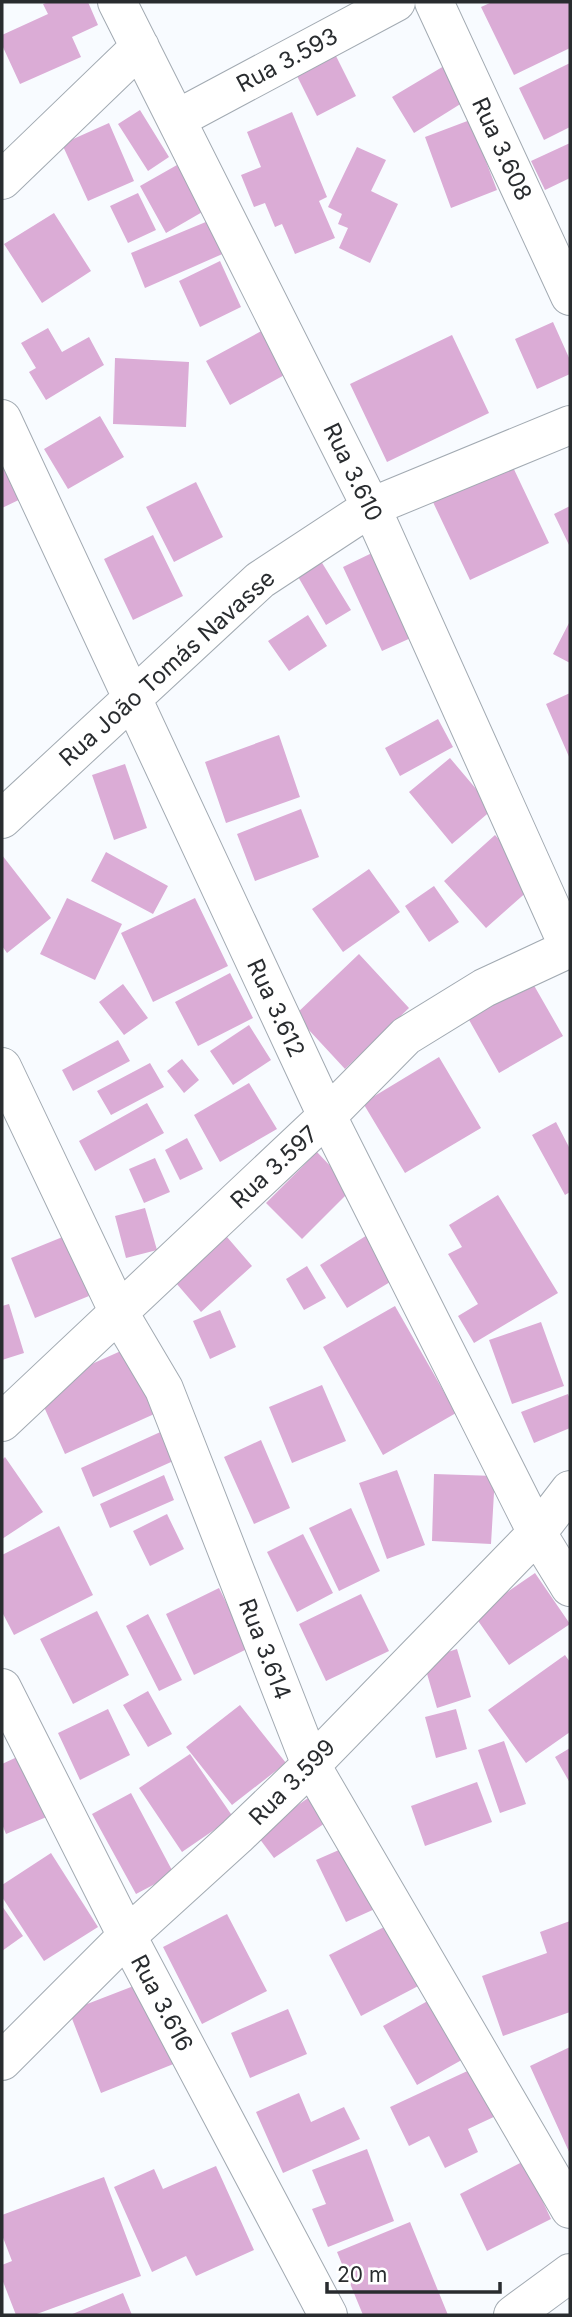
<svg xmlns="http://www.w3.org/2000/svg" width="572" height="2317" viewBox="0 0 572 2317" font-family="Inter,sans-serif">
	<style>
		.building { fill: #dbacd6 }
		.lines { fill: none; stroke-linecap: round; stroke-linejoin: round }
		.street-casing { stroke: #a2aab2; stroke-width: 40 }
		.street { stroke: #fff; stroke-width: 38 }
		.labels { text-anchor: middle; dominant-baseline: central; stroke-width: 5; stroke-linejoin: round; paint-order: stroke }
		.street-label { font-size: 23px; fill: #292c2f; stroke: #fff }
	</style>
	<rect width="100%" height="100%" fill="#f8fbff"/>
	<!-- building -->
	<path class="building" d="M49 2H88L98 25 72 37 81 57 20 84 2 45V35L48 14 43 4Z
		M492 2H570V48L514 75 481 7Z
		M330 44 356 96 317 116 291 64Z
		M449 63 470 98 414 133 392 97Z
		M570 63V127L544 140 519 88Z
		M140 110 169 157 148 171 118 124Z
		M292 112 327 197 319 201 335 238 295 254 282 224 275 227 265 203 254 207 241 175 261 167 247 132Z
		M470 120 497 190 451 208 425 137Z
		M109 123 134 181 88 201 62 144Z
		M570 143V178L545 190 531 161Z
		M357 147 386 160 371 191 398 204 370 263 339 248 348 228 338 224 342 214 328 207Z
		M177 165 204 211 166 233 140 186Z
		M138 193 156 230 128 243 110 206Z
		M54 213 91 271 42 303 4 244Z
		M213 219 227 252 145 288 131 253Z
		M220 261 241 307 200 327 179 281Z
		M553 322 570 360V374L537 389 515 339Z
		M48 328 62 352 89 337 104 365 46 400 29 372 36 368 21 343Z
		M265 329 288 373 230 405 206 361Z
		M452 335 489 413 387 462 350 384Z
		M115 358 189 362 186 427 113 424Z
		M100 416 124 457 68 489 44 449Z
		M2 443 27 496 2 508Z
		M511 463 549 543 470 580 432 500Z
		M196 482 223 537 174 562 146 507Z
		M570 506V547L554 514Z
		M153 535 183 596 133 620 104 559Z
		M374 552 413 637 382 651 343 567Z
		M316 553 351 610 326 625 293 568Z
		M308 615 327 646 289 671 268 641Z
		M570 621V663L553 654Z
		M570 693V759L546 704Z
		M438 719 453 747 400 776 385 748Z
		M279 735 300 797 226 823 205 762Z
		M450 758 493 809 452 844 409 792Z
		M125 764 147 828 114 840 92 775Z
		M301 809 319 857 255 881 237 834Z
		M495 835 538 882 486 928 444 881Z
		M106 852 168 886 153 914 91 881Z
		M2 855 51 918 7 953 2 946Z
		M369 869 400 912 343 952 312 909Z
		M434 886 459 922 429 942 405 906Z
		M67 898 122 924 95 980 40 954Z
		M195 898 228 966 153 1002 121 933Z
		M359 954 409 1008 345 1069 295 1015Z
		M230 973 253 1018 198 1046 175 1002Z
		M528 975 563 1036 499 1073 464 1011Z
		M123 984 148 1018 124 1035 99 1002Z
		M249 1025 271 1060 233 1085 210 1051Z
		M118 1040 130 1061 73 1091 62 1070Z
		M439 1057 481 1128 405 1173 363 1103Z
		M182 1059 199 1080 184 1093 167 1071Z
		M150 1063 164 1087 111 1115 97 1091Z
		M249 1083 277 1129 220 1162 194 1115Z
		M147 1103 164 1133 95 1171 79 1141Z
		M556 1122 570 1149V1192L565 1195 532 1135Z
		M187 1138 203 1169 180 1180 165 1150Z
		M317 1152 352 1189 302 1239 266 1203Z
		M155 1158 170 1192 144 1203 129 1169Z
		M498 1195 558 1293 474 1343 458 1316 478 1304 448 1254 462 1247 449 1225Z
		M145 1208 157 1250 126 1258 115 1216Z
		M372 1232 400 1276 347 1308 320 1265Z
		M65 1236 89 1296 35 1318 11 1258Z
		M227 1237 252 1266 201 1312 176 1283Z
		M307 1266 326 1298 304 1310 286 1279Z
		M9 1304 24 1353 2 1360V1306Z
		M395 1306 456 1413 383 1455 323 1347Z
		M220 1310 236 1347 210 1359 193 1321Z
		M541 1322 564 1386 512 1404 489 1340Z
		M132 1346 161 1411 65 1454 36 1389Z
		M322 1385 346 1441 292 1463 269 1407Z
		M568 1394 570 1399V1428L534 1443 521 1412Z
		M167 1429 180 1458 93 1497 81 1468Z
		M261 1440 290 1508 254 1524 224 1457Z
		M5 1457 43 1512 2 1539V1460Z
		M397 1470 425 1545 387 1559 359 1483Z
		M434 1474 495 1476 491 1544 432 1541Z
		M164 1475 174 1500 110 1528 100 1504Z
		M351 1508 380 1571 339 1591 309 1528Z
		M167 1514 184 1549 150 1566 133 1531Z
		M59 1526 93 1595 14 1635 2 1612V1555Z
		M303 1534 333 1593 297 1612 267 1552Z
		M535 1573 570 1624 509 1665 474 1615Z
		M219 1588 249 1648 194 1675 166 1614Z
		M361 1594 389 1651 326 1681 299 1624Z
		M97 1611 129 1675 73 1704 40 1639Z
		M148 1614 182 1680 159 1691 126 1626Z
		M457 1649 471 1697 437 1708 423 1660Z
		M565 1655 570 1662V1732L526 1763 488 1710Z
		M148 1691 172 1734 148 1747 123 1705Z
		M240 1705 286 1763 232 1805 186 1747Z
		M108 1709 130 1755 80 1780 58 1733Z
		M456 1709 467 1749 436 1758 425 1717Z
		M504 1741 526 1804 500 1813 478 1750Z
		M570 1748V1783L555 1757Z
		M28 1752 56 1813 6 1834 2 1824V1764Z
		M190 1754 233 1817 182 1852 139 1788Z
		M477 1782 492 1822 425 1846 411 1806Z
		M131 1793 174 1874 136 1894 92 1814Z
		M311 1796 328 1821 274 1858 256 1834Z
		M348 1846 377 1908 346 1922 316 1860Z
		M51 1853 98 1927 44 1961 2 1897V1885Z
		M2 1906 23 1936 2 1951Z
		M227 1914 267 1991 202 2024 163 1947Z
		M570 1921V2012L503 2036 482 1976 547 1953 540 1932Z
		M390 1924 422 1984 361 2016 329 1955Z
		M144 1982 176 2063 101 2093 69 2011Z
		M433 1998 467 2057 417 2085 383 2026Z
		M288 2009 307 2054 250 2078 231 2033Z
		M570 2047V2154L530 2066Z
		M476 2067 498 2115 468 2129 478 2152 445 2168 429 2136 409 2146 390 2107Z
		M299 2093 311 2122 344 2107 360 2139 283 2173 256 2112Z
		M367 2149 394 2221 328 2247 312 2209 326 2204 312 2170Z
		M524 2161 551 2219 487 2251 460 2194Z
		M216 2166 254 2250 196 2276 186 2256 152 2272 114 2187 154 2169 163 2189Z
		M104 2177 141 2276 34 2315H16L2 2279V2265L12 2261 2 2235V2215Z
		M410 2222 448 2315H363L337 2252Z
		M123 2293 132 2315H70Z"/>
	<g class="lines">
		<!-- street casing -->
		<g class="street-casing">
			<path id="street" d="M117 2 371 507 570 950
				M434 2 570 296
				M177 119 396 2
				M2 180 140 47
				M2 419 327 1116 537 1533 570 1587
				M2 819 260 580 371 507 570 425
				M2 1067 119 1313 164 1389 311 1765 570 2209
				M2 1422 327 1116 406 1036 484 988 570 948
				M2 1688 127 1936 328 2315
				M2 2061 127 1936 237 1836 311 1765 537 1533 570 1490
				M513 2315 570 2273"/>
		</g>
		<!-- street -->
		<use href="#street" class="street"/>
	</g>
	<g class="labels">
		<!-- street labels -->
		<g class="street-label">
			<text transform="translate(287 60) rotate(-28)">Rua 3.593</text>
			<text transform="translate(502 149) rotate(65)">Rua 3.608</text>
			<text transform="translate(353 472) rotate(64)">Rua 3.610</text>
			<text transform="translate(167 668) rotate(-42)">Rua João Tomás Navasse</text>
			<text transform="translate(276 1008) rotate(65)">Rua 3.612</text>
			<text transform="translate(274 1167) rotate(-43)">Rua 3.597</text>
			<text transform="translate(265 1649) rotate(69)">Rua 3.614</text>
			<text transform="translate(292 1782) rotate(-45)">Rua 3.599</text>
			<text transform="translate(162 2003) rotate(62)">Rua 3.616</text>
		</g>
	</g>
	<!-- border -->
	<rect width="572" height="2317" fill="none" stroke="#292c2f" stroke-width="7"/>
	<!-- scale -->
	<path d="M327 2282v10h173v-10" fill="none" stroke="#292c2f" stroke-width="3.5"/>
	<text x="337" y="2282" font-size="21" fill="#292c2f" stroke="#ffffff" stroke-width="5" paint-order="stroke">20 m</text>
</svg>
